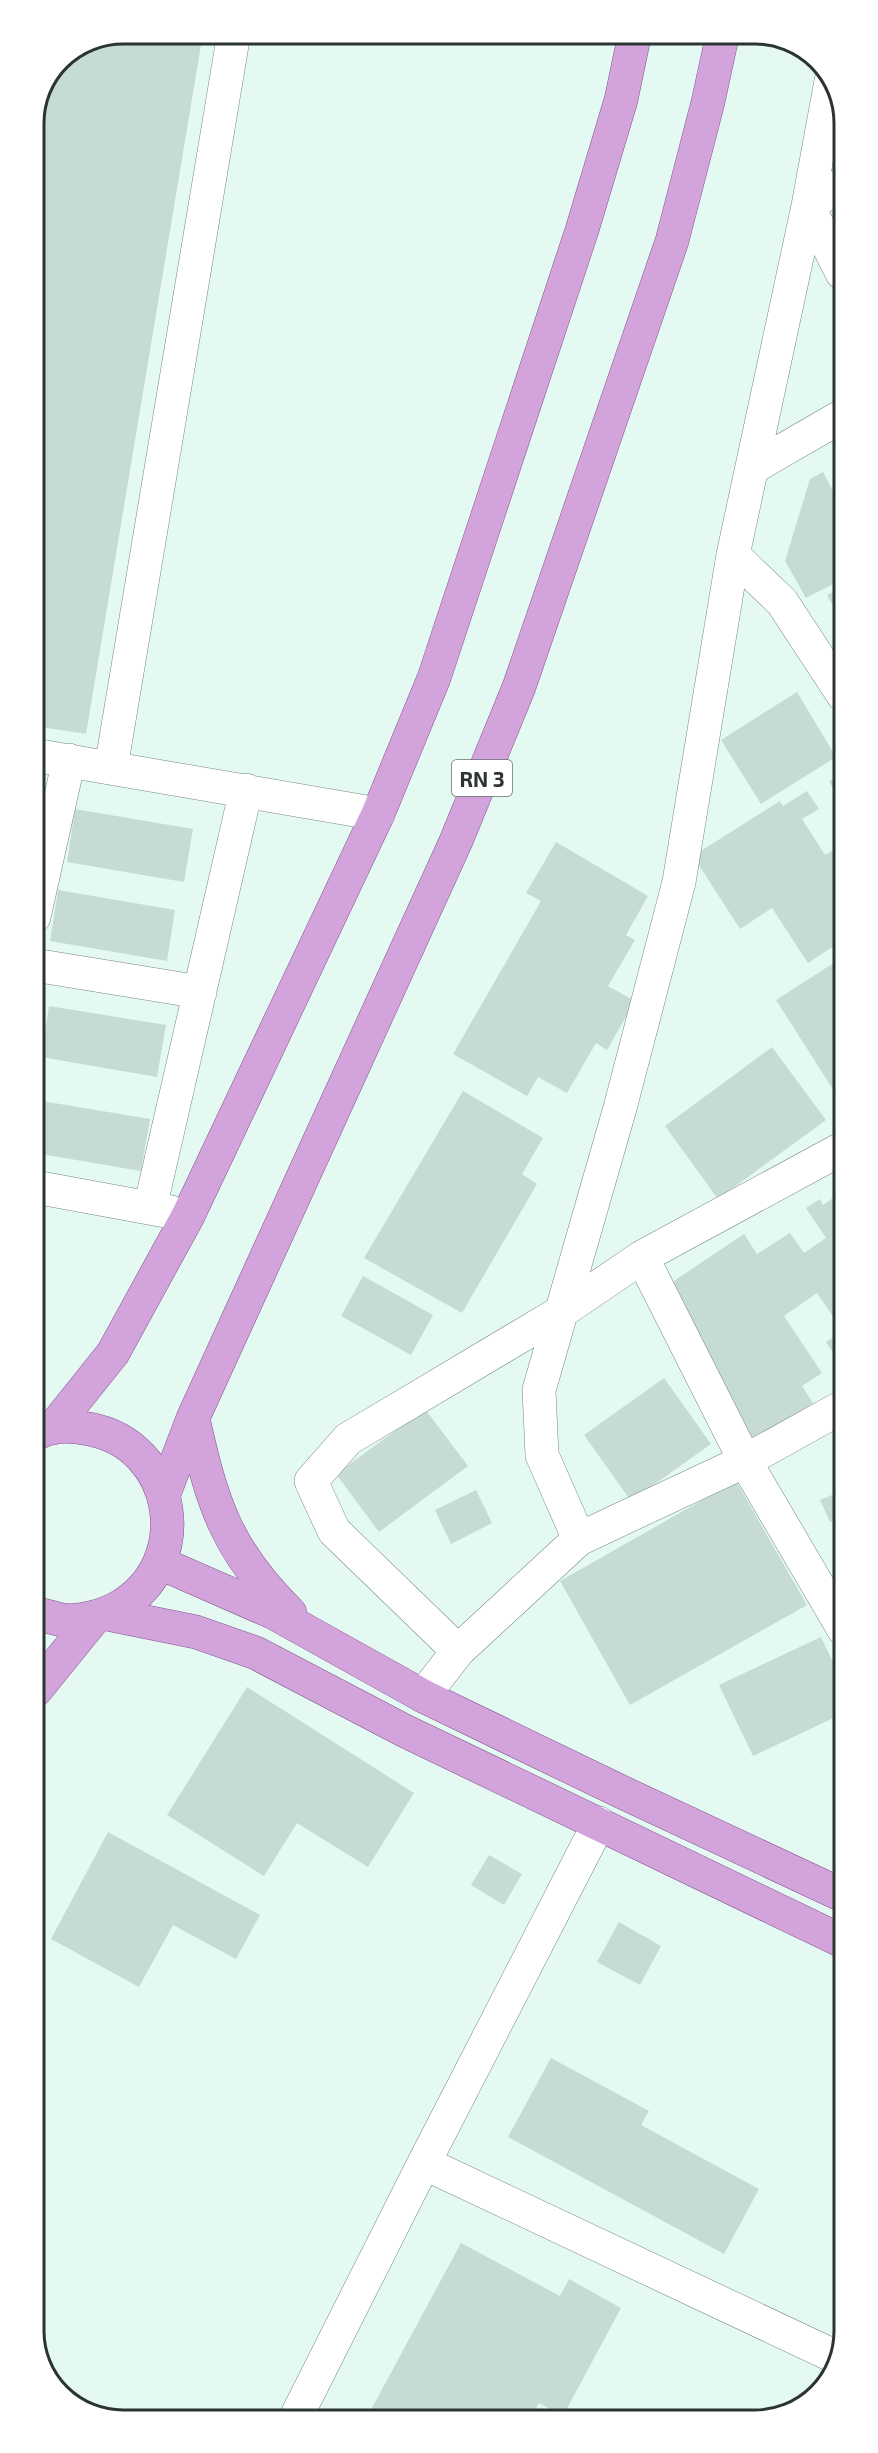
<svg xmlns="http://www.w3.org/2000/svg" width="878" height="2453" viewBox="0 0 878 2453" font-family="'Exo 2',sans-serif">
	<style>
		.building { fill: #c7dbd5 }
		.lines { fill: none; stroke-linecap: round; stroke-linejoin: round }
		.minor-casing { stroke: #768883; stroke-width: 34 }
		.major-casing { stroke: #855590; stroke-width: 34 }
		.minor { stroke: #fff; stroke-width: 33 }
		.major { stroke: #d3a4db; stroke-width: 33 }
		.labels { text-anchor: middle; dominant-baseline: central; stroke-width: 5; stroke-linejoin: round; paint-order: stroke }
		.shield { fill: #fff; stroke: #6b7170; stroke-width: 1.5 }
		.shield-label { font-size: 21px; font-weight: bold; fill: #2c3432 }
		.rim { fill: none; stroke: #2c3432; stroke-width: 3 }
	</style>
	<rect width="100%" height="100%" fill="#e4f9f2"/>
	<!-- building -->
	<path class="building" d="M123 33H203L86 734 34 726 33 117 59 59Z
		M842 218V245L829 229Z
		M823 472 842 508 843 579 806 598 785 561 810 479Z
		M843 587V625L827 595Z
		M797 692 836 757 761 804 721 740Z
		M843 773V808L829 781Z
		M807 791 819 809 802 819 825 855 843 844V940L808 963 772 908 740 929 693 856 780 801 783 806Z
		M75 809 193 829 184 882 67 862Z
		M556 842 648 896 626 935 635 940 608 986 635 1001 607 1050 596 1043 567 1093 538 1077 527 1096 453 1054 541 901 526 893Z
		M58 890 175 910 167 961 50 941Z
		M843 957V1109L840 1103 841 1102 776 1000Z
		M49 1006 166 1025 157 1077 41 1057Z
		M772 1047 826 1120 718 1199 665 1126Z
		M463 1091 543 1138 522 1174 537 1184 462 1313 364 1258Z
		M36 1100 150 1119 141 1171 35 1153Z
		M843 1191 844 1294 841 1296 844 1300V1356L838 1360 826 1342 843 1331 817 1293 784 1316 822 1373 802 1386 813 1403 746 1447 647 1299 744 1234 757 1254 790 1233 804 1253 826 1238 806 1208 820 1199 823 1205Z
		M35 1241 43 1243 36 1288H35Z
		M363 1276 433 1315 411 1355 341 1316Z
		M664 1378 711 1444 631 1501 584 1435Z
		M425 1409 468 1466 379 1532 336 1474Z
		M736 1481 807 1605 630 1705 560 1581Z
		M476 1490 492 1523 451 1544 435 1510Z
		M839 1492 844 1503V1517L830 1522 820 1500Z
		M821 1637 844 1685V1713L753 1756 719 1685Z
		M247 1687 414 1793 368 1867 297 1823 264 1876 167 1815Z
		M108 1832 260 1915 236 1959 173 1925 139 1987 51 1939Z
		M489 1855 522 1874 504 1905 471 1885Z
		M619 1922 661 1946 640 1985 597 1962Z
		M551 2058 649 2111 641 2125 759 2189 724 2254 508 2137Z
		M461 2243 560 2296 569 2279 621 2308 563 2416 539 2403 531 2418 366 2419Z"/>
	<g class="lines">
		<!-- minor casing -->
		<g class="minor-casing">
			<path id="minor" d="M842 184 808 206 842 273
				M752 468 842 416
				M733 555 782 602 843 695
				M34 755 378 814
				M111 768 234 33
				M34 917 69 760
				M34 965 200 992
				M35 1187 171 1212
				M150 1208 246 790
				M642 1257 745 1461 844 1630
				M579 1539 542 1455 539 1390 620 1108 679 882 733 555 808 206 831 81
				M458 1651 579 1539 745 1461 844 1406
				M423 1696 458 1651 334 1531 311 1481 348 1439 561 1312 642 1257 843 1148
				M424 2163 836 2357
				M295 2419 424 2163 599 1823"/>
		</g>
		<!-- major casing -->
		<g class="major-casing">
			<path id="major" d="M193 1418C212 1503 226 1550 290 1613
				M53 1428 113 1353 188 1216 378 814 434 678 582 230 621 100 635 33
				M164 1494 193 1418 456 841 519 687 672 241 708 102 723 33
				M160 1563 274 1613 423 1696 626 1794 844 1896
				M35 1613C44 1615 53 1618 62 1620 81 1622 103 1616 119 1607 196 1563 177 1445 89 1429 74 1426 54 1425 40 1432
				M107 1614 196 1632 256 1653 405 1731 844 1942
				M35 1691 95 1617"/>
		</g>
		<!-- minor -->
		<use href="#minor" class="minor"/>
		<!-- major -->
		<use href="#major" class="major"/>
	</g>
	<g class="labels">
		<!-- shield labels -->
		<rect class="shield" x="452" y="760" width="60" height="36" rx="4.5"/>
		<g class="shield-label">
			<text x="482" y="778">RN 3</text>
		</g>
	</g>
	<!-- crop -->
	<path d="M0 0H878V2453H0ZM123 44H755A79 79 0 0 1 834 123V2331A79 79 0 0 1 755 2410H123A79 79 0 0 1 44 2331V123A79 79 0 0 1 123 44Z" fill="#fff" fill-rule="evenodd"/>
	<path class="rim" d="M123 44H755A79 79 0 0 1 834 123V2331A79 79 0 0 1 755 2410H123A79 79 0 0 1 44 2331V123A79 79 0 0 1 123 44Z"/>
</svg>
